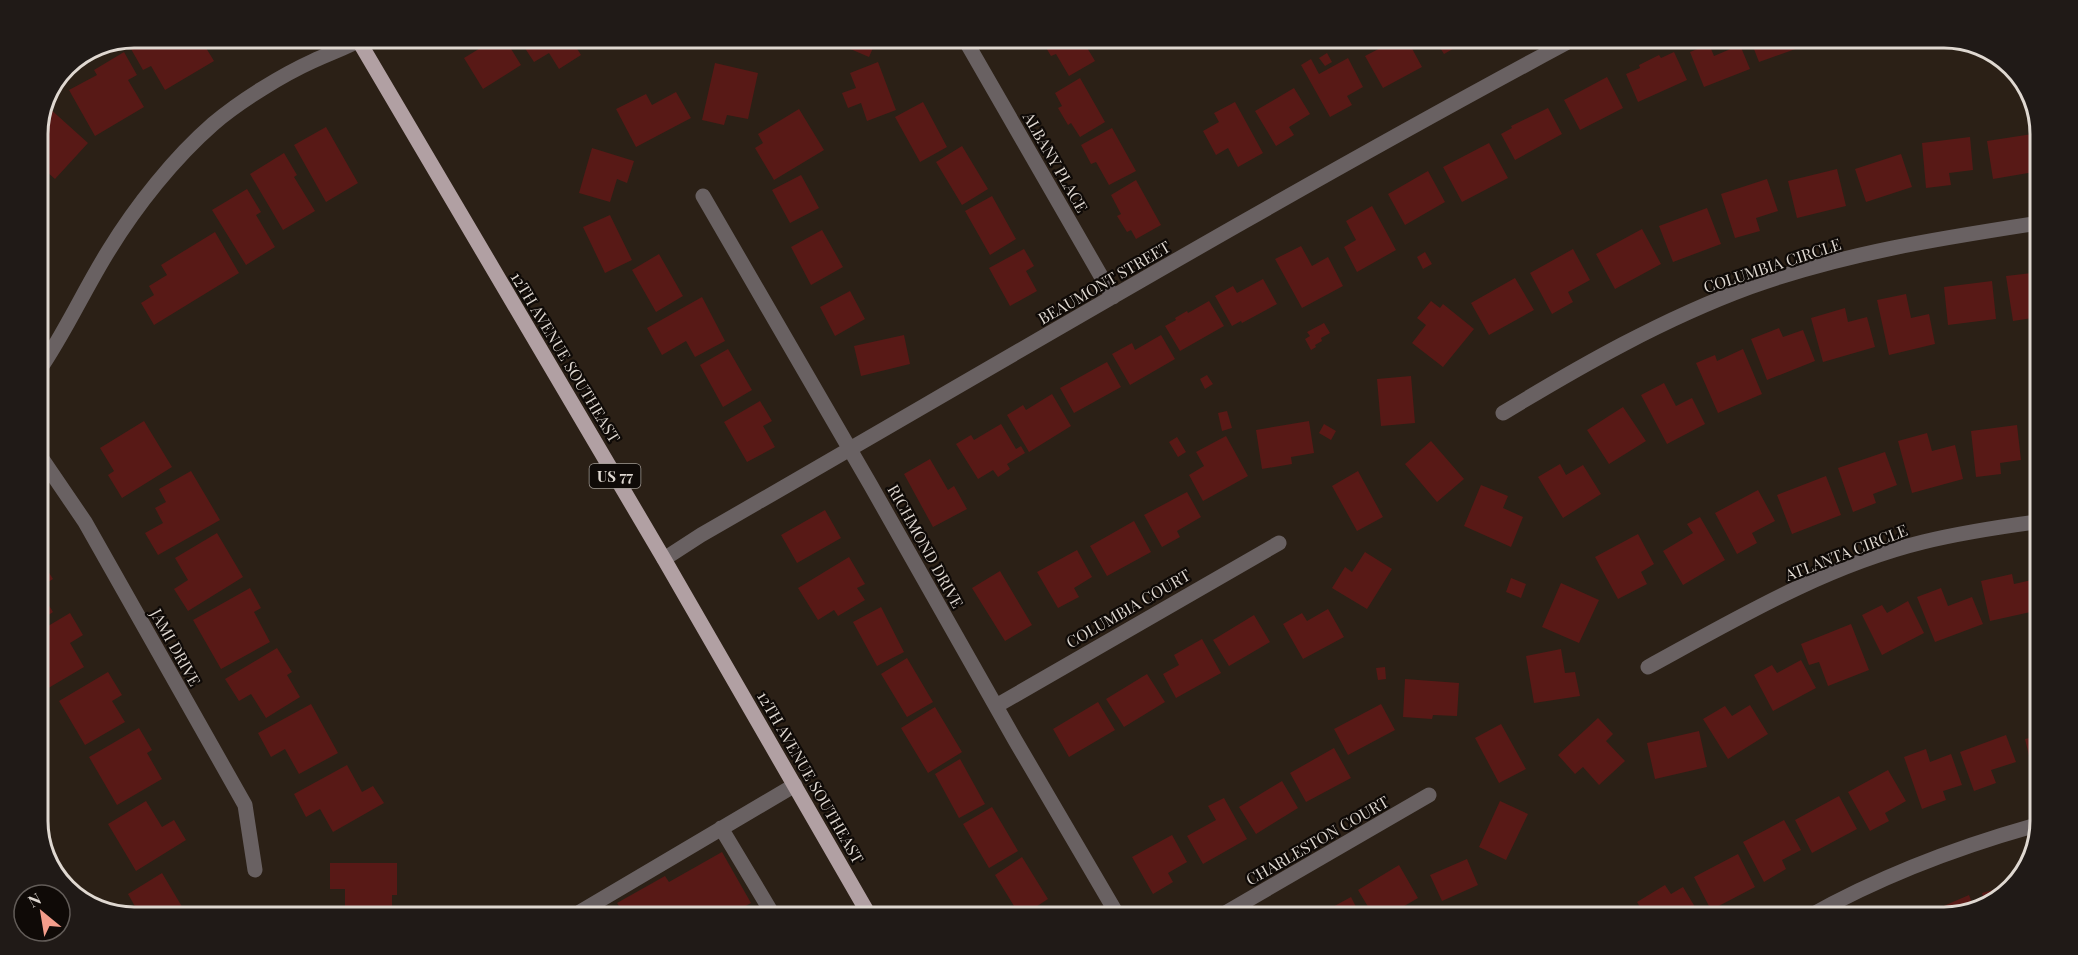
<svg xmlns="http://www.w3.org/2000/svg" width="2078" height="955" viewBox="0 0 2078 955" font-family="'Playfair Display',serif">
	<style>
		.building { fill: #581916 }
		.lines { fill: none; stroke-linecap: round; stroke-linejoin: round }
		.minor { stroke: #696162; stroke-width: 15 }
		.major { stroke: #b1a0a3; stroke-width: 15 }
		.labels { text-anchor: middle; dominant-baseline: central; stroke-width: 4.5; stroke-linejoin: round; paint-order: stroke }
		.shield { fill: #0f0a07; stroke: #a19a94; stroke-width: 1.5 }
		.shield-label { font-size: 15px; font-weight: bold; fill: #dfd8d1 }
		.street-label { font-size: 16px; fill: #dfd8d1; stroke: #0f0a07 }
		.rim { fill: none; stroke: #dfd8d1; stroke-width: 3 }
	</style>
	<rect width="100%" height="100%" fill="#2b2016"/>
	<!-- building -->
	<path class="building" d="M150 38H164L166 41 172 38H200L214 61 165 90 151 66 143 70 131 49Z
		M477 39H505L521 65 483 89 464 58 482 47Z
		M519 39H571L581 55 559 69 549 53 534 62Z
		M843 40 876 41 869 57 841 45Z
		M1042 41H1083L1095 61 1069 76 1056 54 1051 56Z
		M1390 43H1409L1422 67 1383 88 1365 56Z
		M1437 43H1457L1458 46 1444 54Z
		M1709 44 1714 56 1740 45 1750 69 1704 87 1690 52Z
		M1752 44H1803L1804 46 1759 62Z
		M124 52 137 75 128 80 144 107 95 136 69 90 97 75 94 70Z
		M1674 52 1687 80 1638 102 1626 74 1640 68 1639 65 1659 55 1661 58Z
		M1327 53 1332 62 1325 66 1319 58Z
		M1348 58 1363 87 1347 96 1352 105 1330 117 1301 65 1311 59 1319 74Z
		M878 62 896 110 867 121 861 103 848 108 842 93 856 88 850 73Z
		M715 63 758 73 748 119 727 115 724 125 702 120Z
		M1607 77 1623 108 1580 130 1564 100Z
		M1080 78 1105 122 1080 137 1071 123 1068 125 1058 108 1062 106 1055 93Z
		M1294 88 1310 114 1289 127 1294 135 1276 146 1255 111Z
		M676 92 691 118 636 147 616 109 646 94 652 105Z
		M923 102 947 147 920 162 895 117Z
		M1235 102 1263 153 1238 167 1228 148 1216 155 1203 131 1219 122 1214 113Z
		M48 107 88 143 55 179 47 172 39 180 38 128Z
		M1548 108 1562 134 1515 160 1501 134 1512 128 1511 126Z
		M799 109 824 150 774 180 755 148 763 143 758 134Z
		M326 127 358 183 326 202 294 145Z
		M1112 128 1136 171 1109 185 1096 162 1091 164 1081 145Z
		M2038 133 2040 148V171L1993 179 1987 141Z
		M1970 137 1973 170 1949 173 1951 185 1926 188 1922 143Z
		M1489 143 1508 178 1462 202 1443 167Z
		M962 146 988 189 962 205 936 162Z
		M592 148 634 161 627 183 617 179 610 202 579 193Z
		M284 153 297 175 294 177 315 211 283 230 250 174Z
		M1901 154 1912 187 1866 202 1855 169Z
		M1837 169 1846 206 1797 218 1788 181Z
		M1428 171 1445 202 1405 225 1388 194Z
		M801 175 819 208 790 223 772 190Z
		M1767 179 1778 211 1756 218 1760 231 1735 238 1721 194Z
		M1136 180 1161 225 1136 239 1131 230 1127 232 1117 216 1121 214 1111 195Z
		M247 189 261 212 256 215 275 247 246 265 212 210Z
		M992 196 1016 239 990 255 965 211Z
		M1372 206 1396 250 1357 272 1344 247 1356 240 1346 221Z
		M1707 208 1721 244 1673 262 1659 226Z
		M610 215 632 260 605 273 583 227Z
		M1642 229 1661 264 1615 289 1596 254Z
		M822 230 843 267 811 285 791 247Z
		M215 232 239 273 154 325 141 303 154 295 149 286 167 275 161 265Z
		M1301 246 1312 266 1328 257 1343 286 1302 308 1275 259Z
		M1024 249 1034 266 1026 271 1037 291 1010 306 989 268Z
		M1573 249 1590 280 1568 292 1573 302 1552 314 1530 273Z
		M1425 252 1432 264 1423 269 1417 257Z
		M659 254 683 296 656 312 632 270Z
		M2032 273 2034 285H2039L2038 317 2013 321 2006 276Z
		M1515 278 1534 310 1489 335 1471 303Z
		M1263 279 1277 304 1242 323 1241 321 1232 326 1215 296 1233 286 1237 293Z
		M1992 281 1996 319 1948 325 1944 287Z
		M850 291 865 319 835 336 820 307Z
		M1906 294 1911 318 1929 314 1935 344 1889 355 1877 300Z
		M702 297 725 341 695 357 686 341 662 355 647 328Z
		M1209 301 1224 326 1180 351 1165 326 1176 320 1175 318 1187 311 1188 313Z
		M1431 301 1440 308 1443 304 1474 329 1443 367 1412 343 1426 325 1417 318Z
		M1845 308 1848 322 1867 317 1875 347 1823 362 1811 318Z
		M1324 323 1330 333 1321 338 1322 341 1315 345 1316 347 1311 350 1305 339 1310 336 1307 332Z
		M1779 328 1783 337 1803 330 1815 361 1767 380 1751 339Z
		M904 335 910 364 861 376 854 346Z
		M1161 335 1175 359 1130 385 1112 354 1132 343 1135 350Z
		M728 349 752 390 723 407 700 365Z
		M1743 349 1762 394 1718 413 1696 363 1715 355 1717 361Z
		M1107 362 1121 387 1074 413 1060 388Z
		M1207 375 1213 384 1205 389 1200 379Z
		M1411 376 1415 423 1381 426 1377 379Z
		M1664 383 1676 406 1692 398 1705 424 1667 444 1641 395Z
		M1052 394 1071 426 1029 452 1007 415 1023 405 1026 410Z
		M760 401 772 421 763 426 775 447 747 462 724 422Z
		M1623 407 1646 441 1609 464 1587 430Z
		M1227 411 1232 428 1222 431 1218 413Z
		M144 421 172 467 122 498 108 475 114 471 100 448Z
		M1309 421 1314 453 1291 457 1292 464 1262 469 1256 430Z
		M1001 424 1016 449 1021 446 1025 453 1007 464 1010 469 998 477 993 470 978 479 956 444 971 435 974 440Z
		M1324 424 1336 431 1331 440 1319 433Z
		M2017 425 2021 460 2000 463 2001 474 1976 477 1971 431Z
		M1927 433 1932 451 1955 445 1963 479 1912 493 1898 441Z
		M1226 436 1248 476 1203 501 1189 475 1204 466 1196 452Z
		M1177 437 1186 452 1178 457 1169 442Z
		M1431 441 1464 479 1437 502 1405 464Z
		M1885 452 1897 485 1873 494 1876 503 1853 512 1838 468Z
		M930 459 948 490 954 486 967 509 933 527 904 474Z
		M1560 464 1566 475 1583 465 1601 494 1563 518 1538 477Z
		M191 471 220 520 158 555 145 533 163 523 155 508 166 502 159 489Z
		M1358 471 1383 517 1357 531 1332 486Z
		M1826 476 1841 515 1792 534 1777 495Z
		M1481 485 1508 496 1503 508 1523 517 1511 547 1464 526Z
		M1758 490 1775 521 1752 533 1757 543 1737 554 1715 513Z
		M1187 492 1201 517 1177 531 1180 537 1162 547 1144 515Z
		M825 510 841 538 797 563 781 535Z
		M1700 517 1725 560 1683 585 1663 551 1693 533 1687 524Z
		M1134 521 1151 552 1107 576 1090 546Z
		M217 533 243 577 188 611 174 589 188 580 175 558Z
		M1638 534 1654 564 1641 572 1647 584 1618 599 1595 557Z
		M1077 550 1092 577 1074 588 1079 597 1058 608 1037 572Z
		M1365 552 1392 569 1367 609 1332 588 1345 567 1352 572Z
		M39 557 53 579 38 588 53 612 38 622V558Z
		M849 557 865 584 857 588 865 600 838 616 834 610 818 620 798 588Z
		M1000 571 1032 625 1005 641 972 588Z
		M2012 574 2014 584 2036 579 2035 611 1990 621 1981 581Z
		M1511 578 1526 584 1521 598 1506 592Z
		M1561 583 1599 600 1579 643 1542 627Z
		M250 588 261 608 254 612 270 642 221 669 193 620Z
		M1941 588 1948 606 1972 597 1983 624 1935 642 1917 597Z
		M1908 601 1924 633 1882 655 1862 615 1882 605 1887 613Z
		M881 607 904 652 877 666 853 622Z
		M1328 609 1344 637 1303 659 1283 624 1302 613 1307 621Z
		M70 613 83 635 70 643 84 667 45 690 38 678V632Z
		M1254 615 1270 642 1229 666 1213 640Z
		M1851 624 1869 670 1828 686 1819 662 1809 665 1801 644Z
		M1202 639 1221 673 1176 698 1163 674 1179 665 1174 655Z
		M277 648 292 672 287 675 300 697 266 718 251 694 239 701 225 679Z
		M1561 649 1565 673 1575 672 1580 696 1534 703 1526 656Z
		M907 658 933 702 907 717 881 674Z
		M1801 660 1816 688 1773 711 1754 675 1772 665 1777 673Z
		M1385 667 1386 679 1378 680 1376 668Z
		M108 672 122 695 112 701 125 722 85 745 59 701Z
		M1147 674 1165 702 1124 727 1106 699Z
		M1405 679 1459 683 1457 716 1433 715 1432 719 1403 717Z
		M1098 702 1115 730 1069 757 1053 729Z
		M311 704 338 753 299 774 285 749 271 757 258 733Z
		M1381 704 1395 730 1348 755 1334 729Z
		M1750 705 1768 734 1728 759 1703 719 1725 706 1732 716Z
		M935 707 962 752 928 773 901 728Z
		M1598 718 1613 734 1606 741 1625 761 1599 785 1583 767 1575 774 1558 755Z
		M1501 724 1526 769 1499 783 1475 738Z
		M139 728 152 750 147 753 162 779 117 805 89 757Z
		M1699 731 1707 767 1655 779 1647 743Z
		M2006 735 2016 762 1991 770 1996 783 1974 791 1960 752Z
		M2034 737V772H2033L2025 739Z
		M1334 748 1351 778 1306 802 1290 773Z
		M1926 749 1930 762 1951 754 1962 785 1943 791 1946 800 1922 809 1904 757Z
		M960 759 985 804 959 818 935 774Z
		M347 765 362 792 373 786 384 803 333 832 320 809 306 817 294 794Z
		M1888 770 1906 801 1885 813 1889 821 1870 831 1848 792Z
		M1282 781 1298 808 1256 834 1239 807Z
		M1839 796 1857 829 1812 853 1795 820Z
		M1224 798 1247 839 1203 864 1187 836 1216 820 1208 806Z
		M146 801 162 827 174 820 186 840 136 871 108 824Z
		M1500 801 1528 814 1506 860 1479 847Z
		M992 807 1018 851 989 868 963 824Z
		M1784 820 1801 850 1782 860 1786 869 1764 882 1743 842Z
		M1172 835 1187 862 1168 873 1173 882 1153 894 1132 857Z
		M722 852 751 903 733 913 623 912 617 903 665 876 669 882Z
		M1738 854 1755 887 1711 910 1694 877Z
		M1022 857 1048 899 1025 914H1019L995 875Z
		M1467 859 1478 885 1442 901 1430 875Z
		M330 863H397V895H392V911H345V889H330Z
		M1399 865 1418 898 1389 915H1373L1358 890Z
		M162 873 184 910H137L128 894Z
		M1665 885 1671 894 1683 887 1701 917 1645 916 1637 902Z
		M2000 888 2002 896 1998 901 1985 905 1982 893Z
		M1969 895 1974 908 1944 917H1925L1923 915Z
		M1351 897 1360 915H1318Z"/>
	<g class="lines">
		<!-- minor -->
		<path class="minor" d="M968 45 1113 297
			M703 196 870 484 1015 740 1117 914
			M38 372C65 333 84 290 109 250 136 206 174 158 213 124 240 101 282 75 313 61 330 53 348 47 363 38
			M1503 413C1582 365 1663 319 1750 287 1844 253 1942 238 2039 223
			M38 453 85 522 245 805 255 870
			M664 559 701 535C988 370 1273 200 1566 43
			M1648 667C1736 619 1825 566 1923 542 1960 533 1999 527 2036 522
			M996 706 1279 543
			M721 828 772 913
			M580 912 795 785
			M1222 915 1429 795
			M1808 917C1879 877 1955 848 2033 826"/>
		<!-- major -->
		<path class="major" d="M357 38 664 559 868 913"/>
	</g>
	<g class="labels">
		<!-- shield labels -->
		<rect class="shield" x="589.5" y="464" width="51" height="24" rx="4.5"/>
		<g class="shield-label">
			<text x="615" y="476">US 77</text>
		</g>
		<!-- street labels -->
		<g class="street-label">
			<text transform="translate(1056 162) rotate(60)">ALBANY PLACE</text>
			<text transform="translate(1772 265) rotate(-18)">COLUMBIA CIRCLE</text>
			<text transform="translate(1104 282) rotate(-30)">BEAUMONT STREET</text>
			<text transform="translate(566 357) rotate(59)">12TH AVENUE SOUTHEAST</text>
			<text transform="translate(926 546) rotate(61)">RICHMOND DRIVE</text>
			<text transform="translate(1846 552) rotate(-21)">ATLANTA CIRCLE</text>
			<text transform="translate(1128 608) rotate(-30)">COLUMBIA COURT</text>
			<text transform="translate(176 647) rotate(61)">JAMI DRIVE</text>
			<text transform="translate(811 777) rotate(60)">12TH AVENUE SOUTHEAST</text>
			<text transform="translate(1317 840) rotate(-30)">CHARLESTON COURT</text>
		</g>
	</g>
	<!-- crop -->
	<path d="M0 0H2078V955H0ZM134 48H1944A86 86 0 0 1 2030 134V821A86 86 0 0 1 1944 907H134A86 86 0 0 1 48 821V134A86 86 0 0 1 134 48Z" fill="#201a17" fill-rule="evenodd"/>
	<path class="rim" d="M134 48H1944A86 86 0 0 1 2030 134V821A86 86 0 0 1 1944 907H134A86 86 0 0 1 48 821V134A86 86 0 0 1 134 48Z"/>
	<!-- north arrow -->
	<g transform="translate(42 913) rotate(330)"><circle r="28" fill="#0f0a07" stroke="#625c58" stroke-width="1.5"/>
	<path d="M0-4.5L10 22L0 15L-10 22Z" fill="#f49d8b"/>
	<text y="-9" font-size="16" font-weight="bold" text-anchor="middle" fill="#dfd8d1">N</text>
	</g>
</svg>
